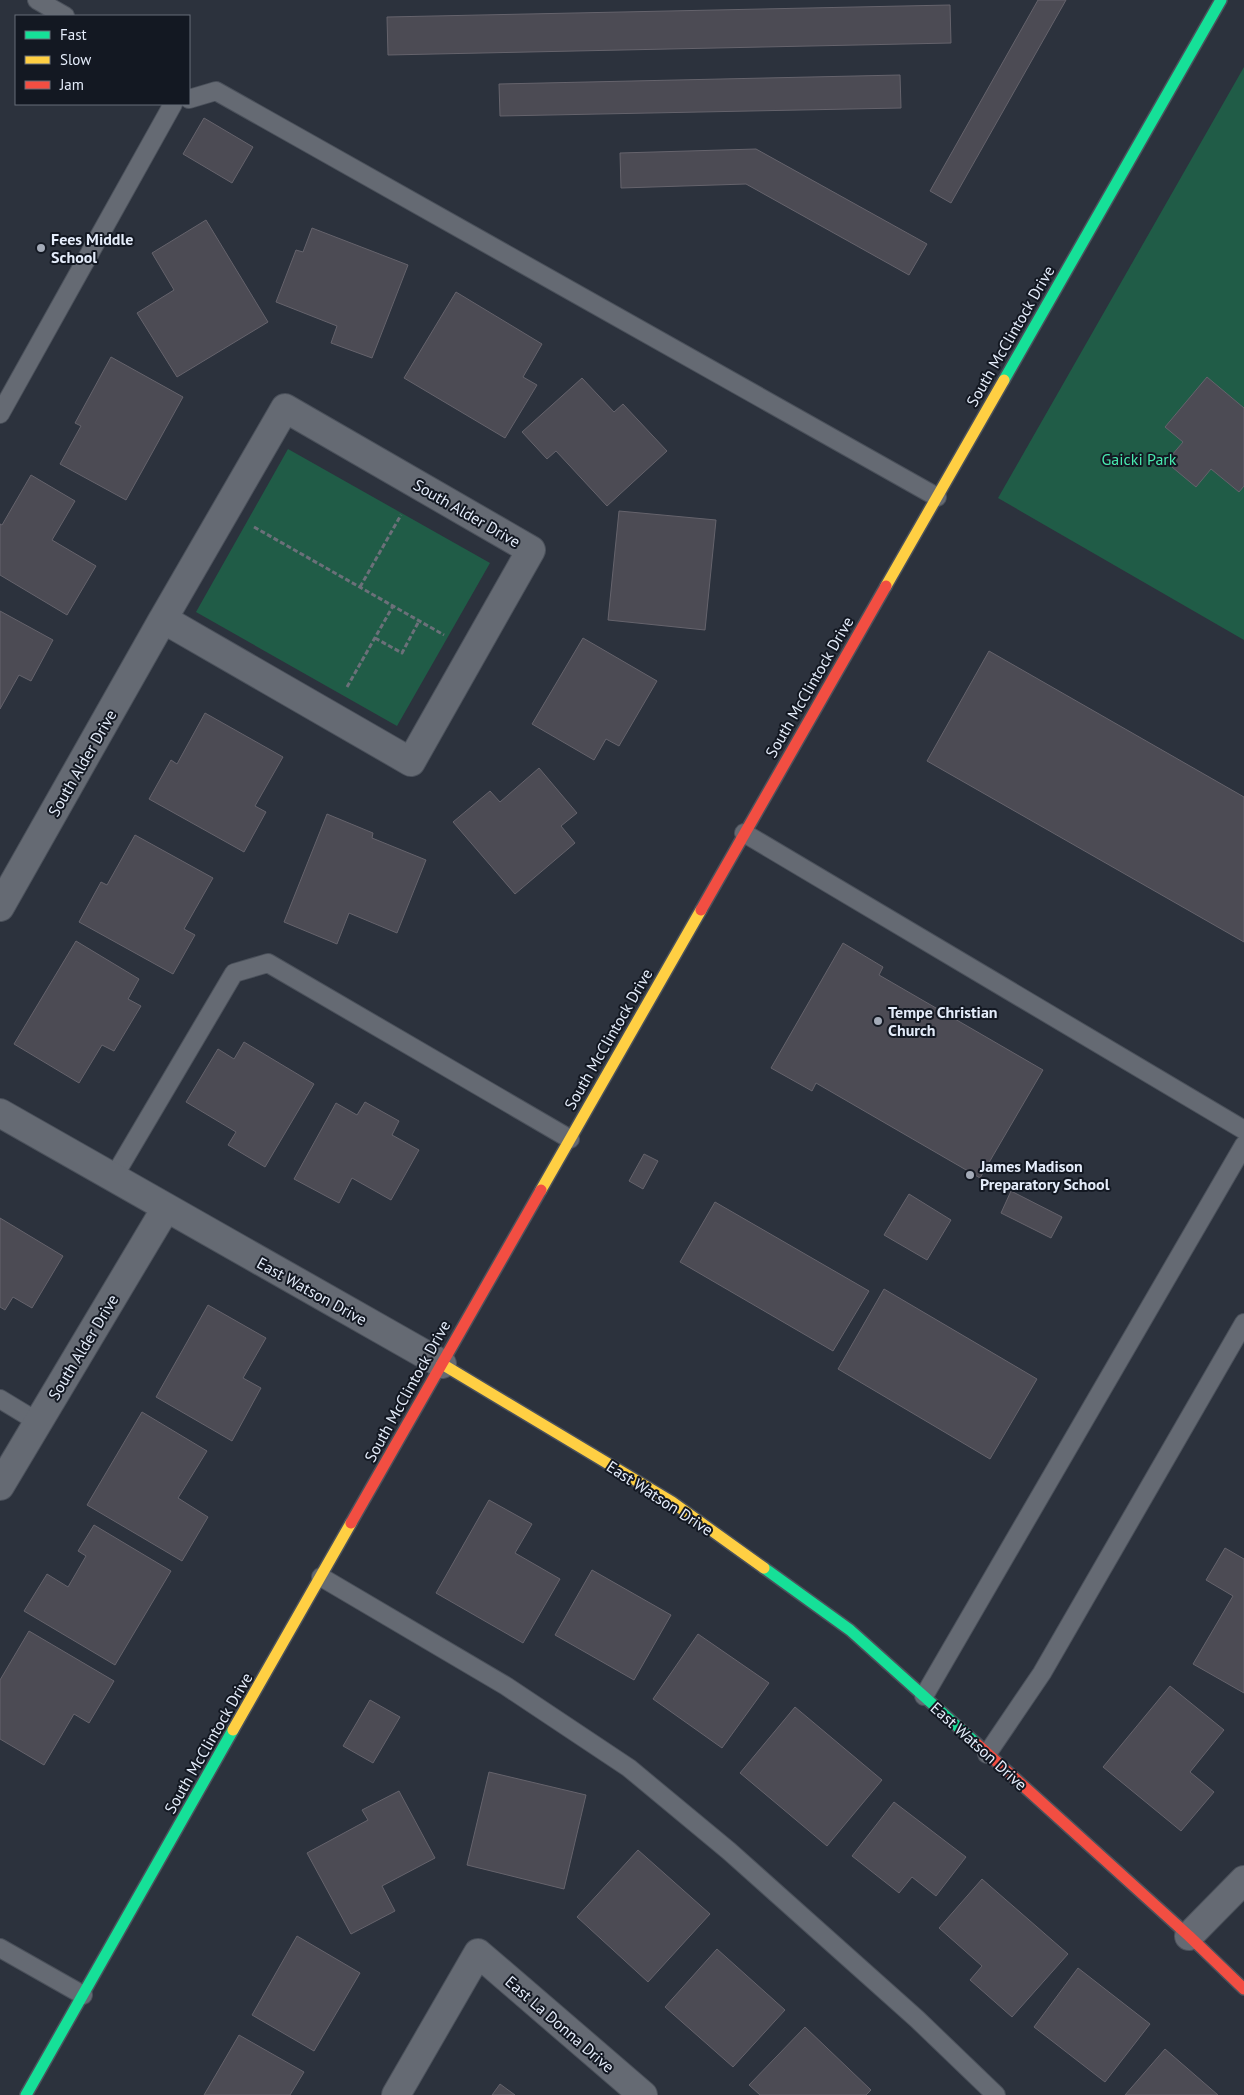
<svg xmlns="http://www.w3.org/2000/svg" width="1244" height="2095" viewBox="0 0 1244 2095" font-family="'PT Sans',sans-serif">
	<style>
		.green { fill: #205c47 }
		.building { fill: #4c4b54; stroke: #65636c }
		.lines { fill: none; stroke-linecap: round; stroke-linejoin: round }
		.lane-casing { stroke: #4b515b; stroke-width: 20 }
		.street-casing { stroke: #4b515b; stroke-width: 30 }
		.fast-casing { stroke: #4b515b; stroke-width: 14 }
		.slow-casing { stroke: #4b515b; stroke-width: 14 }
		.jam-casing { stroke: #4b515b; stroke-width: 14 }
		.path { stroke: #6b7079; stroke-width: 3; stroke-dasharray: 5 2.5; stroke-linecap: butt }
		.lane { stroke: #656a73; stroke-width: 18 }
		.street { stroke: #656a73; stroke-width: 28 }
		.fast { stroke: #16e098; stroke-width: 11 }
		.slow { stroke: #ffcf43; stroke-width: 11 }
		.jam { stroke: #f24e42; stroke-width: 11 }
		.poi-dot { fill: #a4abb8; stroke: #131822; stroke-width: 2 }
		.labels { text-anchor: middle; dominant-baseline: central; stroke-width: 4; stroke-linejoin: round; paint-order: stroke }
		.poi-label { font-size: 16px; font-weight: bold; fill: #e4ecfa; stroke: #131822; text-anchor: start }
		.street-label { font-size: 16px; fill: #e4ecfa; stroke: #131822 }
		.park-label { font-size: 16px; fill: #48eaaf; stroke: #131822 }
	</style>
	<rect width="100%" height="100%" fill="#2c323d"/>
	<!-- green -->
	<path class="green" d="M1244 67V640L998 498Z
		M288 449 490 563 397 726 196 612Z"/>
	<!-- building -->
	<path class="building" d="M1038 0H1066L951 203 930 191Z
		M950 5 951 43 388 55 387 17Z
		M900 75 901 108 500 116 499 84Z
		M204 118 253 147 232 183 183 154Z
		M756 149 927 244 909 275 746 184 621 188 620 153Z
		M206 220 268 322 177 377 137 313 174 290 152 253Z
		M312 228 408 265 372 358 331 343 337 326 276 302 296 250 303 252Z
		M456 292 542 344 523 377 537 385 505 438 404 378Z
		M111 357 183 397 126 500 60 464 81 426 75 423Z
		M1207 377 1244 408V486L1239 492 1211 469 1196 487 1166 462 1183 442 1165 427Z
		M582 378 614 412 623 404 667 451 607 506 556 451 547 459 522 432Z
		M31 475 75 501 52 540 96 566 67 615 0 575V524L2 525Z
		M619 511 716 520 705 630 608 620Z
		M0 611 53 640 31 681 19 675 0 709Z
		M583 638 657 681 619 746 606 739 594 760 532 724Z
		M989 651 1244 797V942L927 761Z
		M205 713 283 757 255 806 266 812 244 852 149 799 171 760 177 764Z
		M539 768 577 813 561 826 575 843 515 894 453 822 490 791 500 802Z
		M327 814 373 833 372 838 426 860 397 933 349 913 337 944 284 922Z
		M135 835 213 878 184 929 195 935 173 974 79 922 101 882 107 885Z
		M76 941 139 979 128 999 141 1006 114 1051 102 1045 79 1083 14 1044Z
		M843 943 883 967 879 975 1043 1070 980 1178 816 1083 812 1091 771 1068Z
		M244 1042 314 1084 265 1167 228 1145 236 1132 186 1102 218 1049 234 1059Z
		M365 1102 399 1121 392 1135 419 1150 391 1200 352 1178 339 1203 294 1179 336 1103 357 1115Z
		M644 1154 658 1161 643 1189 629 1181Z
		M1011 1191 1062 1217 1051 1238 1001 1213Z
		M909 1194 951 1220 927 1260 884 1235Z
		M715 1202 869 1291 833 1351 680 1262Z
		M0 1218 63 1256 32 1308 13 1297 5 1310 0 1307Z
		M884 1289 1037 1379 990 1459 838 1369Z
		M208 1305 266 1338 243 1378 261 1388 232 1441 156 1397Z
		M142 1412 207 1451 178 1498 208 1517 182 1561 87 1505Z
		M489 1500 532 1524 515 1553 560 1579 523 1643 436 1593Z
		M94 1525 171 1571 115 1665 24 1611 47 1574 68 1587 86 1556 78 1551Z
		M1225 1548 1244 1559V1693L1193 1664 1233 1596 1206 1580Z
		M592 1570 671 1615 634 1680 555 1635Z
		M29 1631 114 1681 89 1723 74 1714 44 1765 0 1739V1680Z
		M698 1634 769 1683 722 1748 653 1699Z
		M1170 1686 1224 1730 1190 1772 1214 1792 1181 1831 1103 1767Z
		M370 1700 400 1717 373 1763 343 1746Z
		M795 1707 882 1780 827 1846 740 1773Z
		M489 1772 586 1795 564 1889 467 1865Z
		M399 1791 435 1858 382 1886 395 1911 351 1934 307 1853 368 1820 362 1810Z
		M894 1802 966 1857 936 1896 912 1877 899 1893 852 1856Z
		M638 1850 710 1914 648 1982 577 1917Z
		M982 1879 1068 1954 1012 2017 970 1980 982 1966 939 1928Z
		M297 1936 360 1973 314 2051 252 2015Z
		M717 1949 785 2010 733 2067 665 2007Z
		M1078 1968 1150 2024 1105 2082 1034 2027Z
		M805 2027 871 2090 866 2095H760L749 2085Z
		M239 2035 304 2072 290 2095H204Z
		M1165 2049 1218 2095H1125Z
		M500 2084 515 2095H492Z"/>
	<g class="lines">
		<!-- lane casing -->
		<g class="lane-casing">
			<path id="lane" d="M37 0 65 16
				M189 99 216 91 937 497
				M0 414 173 104
				M744 833 1244 1130
				M113 1178 234 973 268 963 570 1139
				M0 1399 38 1422
				M321 1577 506 1686 629 1768 729 1851 917 2019 996 2095
				M924 1696 1244 1145
				M987 1754 1042 1673 1244 1323
				M0 1948 83 1995"/>
		</g>
		<!-- street casing -->
		<g class="street-casing">
			<path id="street" d="M285 408 531 550 411 762 163 619Z
				M0 907 163 619
				M0 1113 442 1364
				M0 1486 166 1208
				M1189 1936 1244 1880
				M396 2095 478 1953 643 2095"/>
		</g>
		<!-- fast casing -->
		<g class="fast-casing">
			<path id="fast" d="M1004 380 1221 0
				M764 1568 850 1630 976 1743
				M26 2095 233 1730"/>
		</g>
		<!-- slow casing -->
		<g class="slow-casing">
			<path id="slow" d="M886 586 1004 380
				M541 1190 701 910
				M442 1364 672 1502 764 1568
				M233 1730 351 1523"/>
		</g>
		<!-- jam casing -->
		<g class="jam-casing">
			<path id="jam" d="M701 910 886 586
				M351 1523 541 1190
				M976 1743 1189 1936 1244 1989"/>
		</g>
		<!-- path -->
		<path class="path" d="M254 527 444 635
			M360 587 401 515
			M375 638 402 653 419 621
			M347 687 393 606"/>
		<!-- lane -->
		<use href="#lane" class="lane"/>
		<!-- street -->
		<use href="#street" class="street"/>
		<!-- fast -->
		<use href="#fast" class="fast"/>
		<!-- slow -->
		<use href="#slow" class="slow"/>
		<!-- jam -->
		<use href="#jam" class="jam"/>
	</g>
	<!-- markers -->
	<g class="poi-dot">
		<circle cx="41" cy="248" r="5"/>
		<circle cx="878" cy="1021" r="5"/>
		<circle cx="970" cy="1175" r="5"/>
	</g>
	<g class="labels">
		<!-- poi labels -->
		<g class="poi-label">
			<text x="51" y="239">Fees Middle<tspan x="51" dy="18">School</tspan></text>
			<text x="888" y="1012">Tempe Christian<tspan x="888" dy="18">Church</tspan></text>
			<text x="980" y="1166">James Madison<tspan x="980" dy="18">Preparatory School</tspan></text>
		</g>
		<!-- street labels -->
		<g class="street-label">
			<text transform="translate(1010 336) rotate(-60)">South McClintock Drive</text>
			<text transform="translate(467 513) rotate(30)">South Alder Drive</text>
			<text transform="translate(809 687) rotate(-60)">South McClintock Drive</text>
			<text transform="translate(82 763) rotate(-60)">South Alder Drive</text>
			<text transform="translate(608 1039) rotate(-60)">South McClintock Drive</text>
			<text transform="translate(312 1291) rotate(29)">East Watson Drive</text>
			<text transform="translate(83 1347) rotate(-59)">South Alder Drive</text>
			<text transform="translate(407 1391) rotate(-61)">South McClintock Drive</text>
			<text transform="translate(660 1498) rotate(33)">East Watson Drive</text>
			<text transform="translate(208 1743) rotate(-60)">South McClintock Drive</text>
			<text transform="translate(979 1746) rotate(42)">East Watson Drive</text>
			<text transform="translate(560 2024) rotate(41)">East La Donna Drive</text>
		</g>
		<!-- park labels -->
		<g class="park-label">
			<text x="1139" y="459">Gaicki Park</text>
		</g>
	</g>
	<!-- legend -->
	<rect x="15" y="15" width="175" height="90" fill="#131822" stroke="#676d78"/>
	<rect x="25" y="31" width="25" height="8" fill="#16e098" stroke="#676d78"/>
	<text x="60" y="40" font-size="15" fill="#e4ecfa">Fast</text>
	<rect x="25" y="56" width="25" height="8" fill="#ffcf43" stroke="#676d78"/>
	<text x="60" y="65" font-size="15" fill="#e4ecfa">Slow</text>
	<rect x="25" y="81" width="25" height="8" fill="#f24e42" stroke="#676d78"/>
	<text x="60" y="90" font-size="15" fill="#e4ecfa">Jam</text>
</svg>
